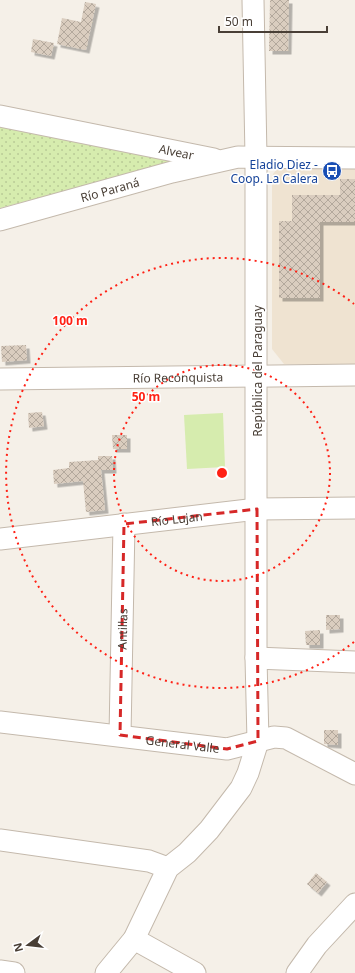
<svg xmlns="http://www.w3.org/2000/svg" width="355" height="973" viewBox="0 0 355 973" font-family="'Noto Sans',sans-serif">
	<style>
		.education { fill: #efe3d1 }
		.grass { fill: #d6ecae }
		.park { fill: url(#park-dots) }
		.building { fill: url(#building-cross-hatch); filter: url(#shadow) }
		.lines { fill: none; stroke-linecap: round; stroke-linejoin: round }
		.minor-casing { stroke: #c4b9ac; stroke-width: 23 }
		.minor { stroke: #fff; stroke-width: 21 }
		.marked { fill: none; stroke: #d62828; stroke-width: 3; stroke-dasharray: 8 5; stroke-linejoin: round }
		.ring { fill: none; stroke: #ff2115; stroke-width: 2; stroke-dasharray: 2 4 }
		.labels { text-anchor: middle; dominant-baseline: central; stroke-width: 3; stroke-linejoin: round; paint-order: stroke }
		.street-label { font-size: 12px; fill: #493f36; stroke: #fff }
		.transit-label { font-size: 12px; fill: #164399; stroke: #fff; text-anchor: end }
		.centre { fill: #ff2115; stroke: #fff; stroke-width: 2 }
		.ring-label { font-size: 12px; text-anchor: middle; font-weight: bold; fill: #ff2115; stroke: #fff; stroke-width: 3; stroke-linejoin: round; paint-order: stroke }
	</style>
	<defs>
		<pattern id="park-dots" width="8" height="8" patternUnits="userSpaceOnUse"><rect width="8" height="8" fill="#d6ecae"/><path d="M2 2h.1M6 6h.1" fill="none" stroke="#b9cb96" stroke-width="1.8" stroke-linecap="round"/></pattern>
		<pattern id="building-cross-hatch" width="8" height="8" patternUnits="userSpaceOnUse"><rect width="8" height="8" fill="#dacdbf"/><path d="M0 0l8 8M0 8l8-8" fill="none" stroke="#b3a89c"/></pattern>
		<filter id="shadow"><feDropShadow dx="3.5" dy="3.5" stdDeviation="0" flood-color="#0004"/></filter>
	</defs>
	<rect width="100%" height="100%" fill="#f5f0e8"/>
	<!-- education -->
	<path class="education" d="M278 168H355V364H284L272 349V181L273 174Z"/>
	<!-- grass -->
	<path class="grass" d="M223 413 225 467 187 469 184 415Z"/>
	<!-- park -->
	<path class="park" d="M0 126 187 159 0 208Z"/>
	<!-- building -->
	<path class="building" d="M270 0H289L288 51H269Z
		M85 2 96 4 86 50 57 44 62 18 81 22Z
		M33 39 54 43 51 56 31 52Z
		M340 179H355V222H320V298H279V221H292V195H340Z
		M26 345 27 360 2 362 1 346Z
		M42 412 44 426 29 428 28 413Z
		M112 435H127V449H113Z
		M98 456H112L113 470H101L105 510 86 512 83 481 54 484 53 470 69 468V462L98 460Z
		M326 615H340V629L326 630Z
		M320 630V645H306L305 631Z
		M324 730H338V745L324 744Z
		M316 873 327 882 318 893 307 884Z"/>
	<g class="lines">
		<!-- minor casing -->
		<g class="minor-casing">
			<g id="minor">
				<path id="s1" d="M0 116 214 159"/>
				<path id="s2" d="M0 220 172 172 238 157 355 158"/>
				<path id="s3" d="M0 379 355 375"/>
				<path id="s4" d="M0 539 257 509 355 508"/>
				<path d="M256 658 355 662"/>
				<path id="s5" d="M0 722 227 749 274 737 286 738 355 774"/>
				<path id="s6" d="M120 735 124 524"/>
				<path d="M0 840 149 861 168 868"/>
				<path d="M134 939 195 973"/>
				<path d="M0 971 14 973"/>
				<path d="M106 973 134 939 168 868 187 853 209 830 241 788 248 773 258 741 256 658V157L253 0"/>
				<path d="M297 973 317 945 355 904"/>
			</g>
		</g>
		<!-- minor -->
		<use href="#minor" class="minor"/>
	</g>
	<!-- marked area -->
	<path class="marked" d="M257 509 258 741 227 749 120 735 124 524Z"/>
	<!-- distance rings -->
	<g class="ring">
		<circle cx="222" cy="473" r="108"/>
		<path d="M354 642A215 215 0 1 1 354 304"/>
	</g>
	<!-- icons -->
	<defs>
		<g id="bus-disc" transform="scale(1)"><circle r="9.5" fill="#1a4fb4" stroke="#fff"/><path d="M-5-6H5V4H4V6H2V4H-2V6H-4V4H-5ZM-3.5-4V0h7V-4ZM-3.5 1.2v1.5H-2V1.2ZM2 1.2v1.5H3.5V1.2Z" fill="#fff"/></g>
	</defs>
	<g fill-rule="evenodd">
		<use href="#bus-disc" x="332" y="171"/>
	</g>
	<g class="labels">
		<!-- street labels -->
		<g class="street-label">
			<text stroke="none"><textPath href="#s1" startOffset="180">Alvear</textPath></text>
			<text stroke="none"><textPath href="#s2" startOffset="114">Río Paraná</textPath></text>
			<text transform="translate(257 371) rotate(-90)">República del Paraguay</text>
			<text stroke="none"><textPath href="#s3" startOffset="178">Río Reconquista</textPath></text>
			<text stroke="none"><textPath href="#s4" startOffset="178">Río Lujan</textPath></text>
			<text stroke="none"><textPath href="#s6" startOffset="106">Antillas</textPath></text>
			<text stroke="none"><textPath href="#s5" startOffset="184">General Valle</textPath></text>
		</g>
		<!-- transit labels -->
		<g class="transit-label">
			<text x="318" y="164">Eladio Diez -<tspan x="318" dy="14">Coop. La Calera</tspan></text>
		</g>
	</g>
	<circle cx="222" cy="473" r="6" class="centre"/>
	<g class="ring-label">
		<text x="70" y="325">100 m</text>
		<text x="146" y="401">50 m</text>
	</g>
	<!-- north arrow -->
	<g transform="translate(28 945) rotate(255)" stroke="#ffffff" stroke-width="3" paint-order="stroke">
	<path d="M0-3L7 15L0 10L-7 15Z" fill="#493f36"/>
	<text y="-6" font-size="11" font-weight="bold" text-anchor="middle" fill="#493f36">N</text>
	</g>
	<!-- scale -->
	<path d="M219 26v6h108v-6" fill="none" stroke="#493f36" stroke-width="2"/>
	<text x="225" y="26" font-size="12" fill="#493f36" stroke="#ffffff" stroke-width="3" paint-order="stroke">50 m</text>
</svg>
